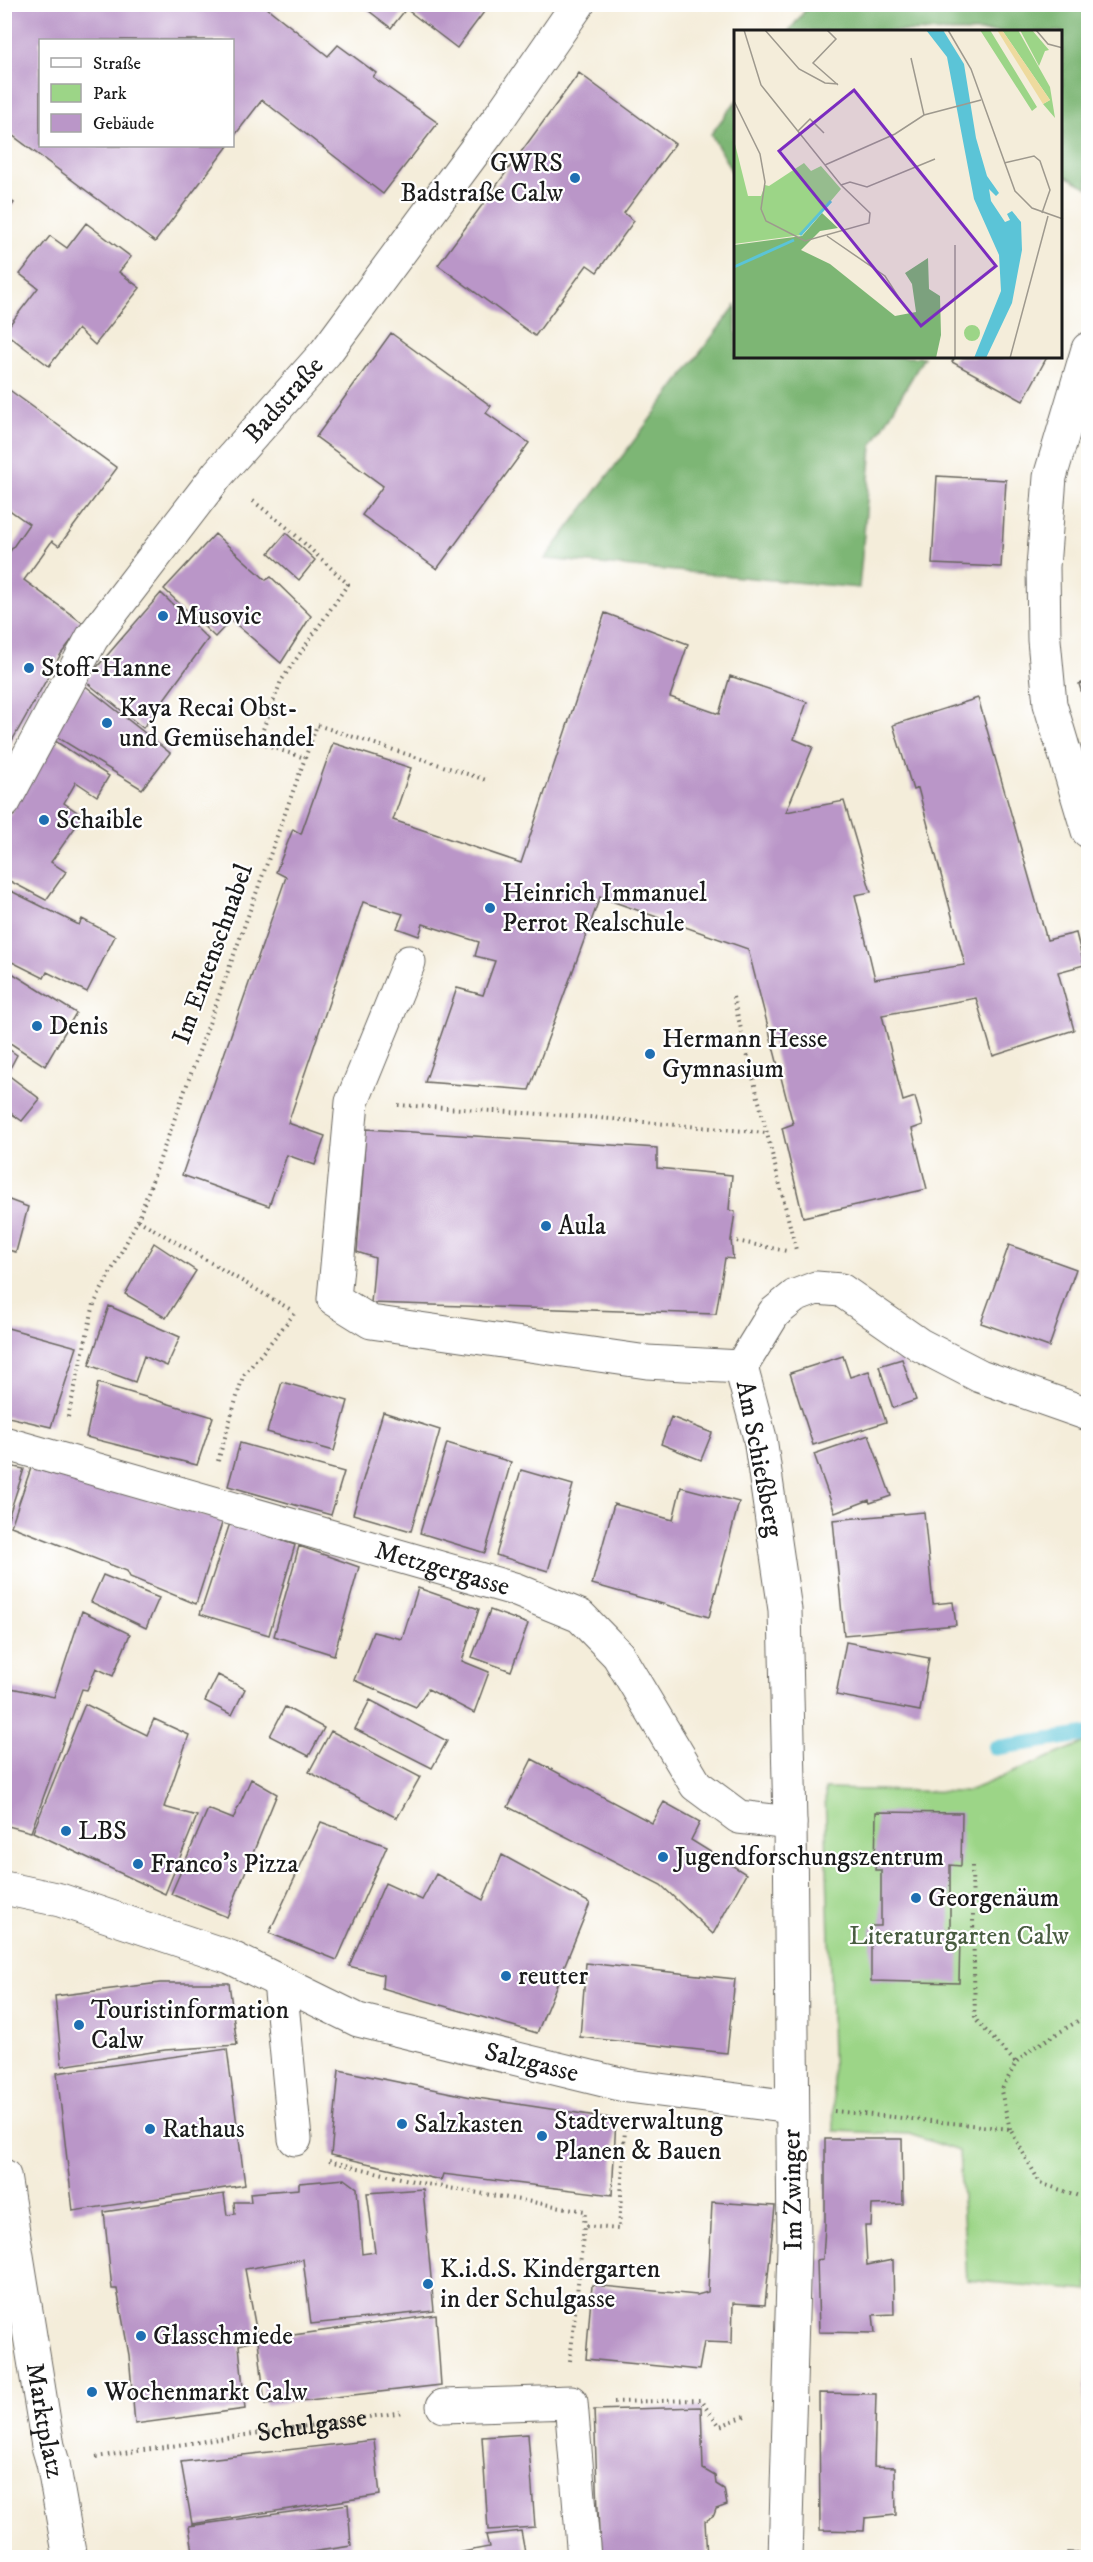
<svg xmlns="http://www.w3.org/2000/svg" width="1093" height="2562" viewBox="0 0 1093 2562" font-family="'IM FELL DW Pica',serif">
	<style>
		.green { fill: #9cd587; stroke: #5c7852; stroke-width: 1.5 }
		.forest { fill: #7db674; stroke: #4c6948; stroke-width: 1.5 }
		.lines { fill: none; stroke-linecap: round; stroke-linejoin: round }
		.stream { stroke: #5bc4d7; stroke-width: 15 }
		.building { fill: #ba96c8 }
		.minor-casing { stroke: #68655e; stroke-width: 35 }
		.path { stroke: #68655e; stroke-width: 4; stroke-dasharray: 1.5 4.5; stroke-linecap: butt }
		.minor { stroke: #fff; stroke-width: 33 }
		.poi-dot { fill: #1f6fb2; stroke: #fff; stroke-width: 2 }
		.labels { text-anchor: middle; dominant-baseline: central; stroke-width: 4.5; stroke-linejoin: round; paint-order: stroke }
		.poi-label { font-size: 26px; fill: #1c1c1c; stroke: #fff; text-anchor: start }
		.street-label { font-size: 26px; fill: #1c1c1c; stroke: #fff }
		.park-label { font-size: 26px; fill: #495d41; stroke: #fff }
		.inset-river { fill: none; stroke: #5bc4d7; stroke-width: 3 }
		.inset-road { fill: none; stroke: #9e998e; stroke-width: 1.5 }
		.view { fill: #7b2cbf; fill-opacity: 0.15; stroke: #7b2cbf; stroke-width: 3 }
		.inset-edge { fill: none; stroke: #1c1c1c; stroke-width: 3 }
	</style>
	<rect width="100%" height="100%" fill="#fff"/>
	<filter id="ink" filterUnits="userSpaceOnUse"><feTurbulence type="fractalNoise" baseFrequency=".0167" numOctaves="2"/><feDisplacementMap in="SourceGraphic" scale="12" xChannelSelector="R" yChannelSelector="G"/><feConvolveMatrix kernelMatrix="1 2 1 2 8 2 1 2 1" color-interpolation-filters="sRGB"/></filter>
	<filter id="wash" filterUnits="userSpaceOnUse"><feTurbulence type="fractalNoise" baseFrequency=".008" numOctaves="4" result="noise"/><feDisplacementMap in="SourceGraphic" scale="24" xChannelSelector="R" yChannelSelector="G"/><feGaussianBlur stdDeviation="1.35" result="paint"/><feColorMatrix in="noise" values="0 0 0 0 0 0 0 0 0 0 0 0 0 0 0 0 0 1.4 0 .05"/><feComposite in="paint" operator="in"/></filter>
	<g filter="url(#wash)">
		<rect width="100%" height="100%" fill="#f4edda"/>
		<!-- green -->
		<path class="green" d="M1088 1741V2291L967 2280 959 2151 909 2134 834 2131 825 1789 966 1792Z"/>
		<!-- forest -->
		<path class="forest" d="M810 4 1088 5V188L1062 174V32L789 31Z
			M736 101V179L711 134Z
			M736 305V357H924L872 446 859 588 545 559Z"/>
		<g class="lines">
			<!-- stream -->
			<path class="stream" d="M995 1748 1088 1734"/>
		</g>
		<g id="blocks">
			<!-- building -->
			<path class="building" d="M4 4H262L328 56 338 45 376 73 373 77 438 123 383 194 262 100 232 139V40H40V146H228L155 242 4 129Z
				M360 4H490L457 48 406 9 391 28Z
				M579 73 675 144 624 213 634 221 597 272 587 265 535 336 438 265Z
				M4 196 14 203 4 216Z
				M86 223 131 257 119 272 140 288 95 345 78 329 49 366 4 332 38 288 20 274 50 236 67 248Z
				M391 333 491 406 486 413 529 443 437 569 362 515 383 486 316 437Z
				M955 357H1047L1023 401 952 362Z
				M4 386 117 468 59 546 52 541 24 580 84 624 61 654 4 755V560L29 524 4 506Z
				M937 476 1006 480 1001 567 932 564Z
				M286 533 315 560 299 580 269 553Z
				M215 534 266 580 271 577 311 616 281 663 231 620 215 637 164 589Z
				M161 593 208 639 143 728 85 681Z
				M605 613 688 644 670 697 719 714 730 676 807 702 794 739 813 747 786 812 844 801 871 892 855 895 875 979 965 965 918 788 913 790 893 725 978 698 1047 940 1076 933 1084 965 1058 972 1074 1030 993 1056 976 998 882 1015 903 1101 915 1097 923 1125 912 1129 927 1189 803 1217 782 1128 793 1124 748 949 600 897 529 1090 425 1082 457 988 483 995 495 961 475 956 479 942 423 924 419 936 397 928 403 914 363 902 288 1123 325 1136 315 1165 287 1155 269 1206 182 1175 286 877 276 872 293 829 301 834 333 743 411 768 393 820 521 863Z
				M1088 681V712L1079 684Z
				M83 684 170 753 142 789 52 734Z
				M52 739 109 776 97 796 76 782 64 803 83 816 51 862 66 872 46 900 4 878V824Z
				M11 891 79 925 82 919 115 936 87 992 47 972 44 978 4 958V904Z
				M4 968 76 1013 45 1066 4 1039Z
				M4 1046 17 1055 7 1074 40 1099 22 1121 4 1108Z
				M366 1129 657 1148V1168L732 1175 729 1210 735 1212 731 1240 733 1259 725 1258 716 1314 371 1303 375 1258 357 1252Z
				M4 1198 28 1207 16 1252 4 1249Z
				M154 1243 196 1271 166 1318 125 1294Z
				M1009 1245 1076 1269 1049 1347 981 1323Z
				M109 1306 180 1337 167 1366 144 1356 135 1382 89 1365Z
				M4 1327 77 1347 51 1427 4 1416Z
				M843 1356 850 1377 869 1371 886 1422 813 1445 790 1373Z
				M902 1359 916 1400 893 1408 879 1366Z
				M282 1382 348 1401 334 1451 267 1432Z
				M98 1383 213 1417 197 1465 86 1437Z
				M383 1412 440 1430 411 1531 353 1514Z
				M671 1417 712 1433 701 1460 661 1444Z
				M869 1435 891 1496 870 1503 869 1500 835 1513 814 1454Z
				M240 1443 344 1472 331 1515 228 1486Z
				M447 1443 511 1462 485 1553 420 1533Z
				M4 1465 24 1469 8 1518 4 1517Z
				M31 1468 223 1520 196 1604 130 1577 127 1571 11 1526Z
				M521 1470 573 1485 548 1571 496 1555Z
				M681 1487 739 1502 709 1617 592 1584 614 1504 673 1520Z
				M924 1512 933 1604 953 1602 956 1625 844 1635 833 1520Z
				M230 1523 295 1545 269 1635 200 1614Z
				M299 1546 359 1567 334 1655 274 1636Z
				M103 1575 159 1598 146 1628 91 1602Z
				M418 1588 479 1609 462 1661 489 1672 474 1713 428 1689 416 1707 354 1680 373 1632 402 1639Z
				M490 1610 528 1624 511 1671 472 1657Z
				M82 1611 130 1634 113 1676 96 1668 87 1690 82 1689 31 1832 4 1825 6 1687 54 1697Z
				M846 1642 929 1658 920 1711 836 1695Z
				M218 1675 245 1689 232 1715 205 1701Z
				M370 1700 447 1741 432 1768 355 1729Z
				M85 1704 147 1735 154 1719 189 1735 164 1807 197 1816 165 1894 33 1832Z
				M285 1707 324 1728 309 1756 270 1736Z
				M331 1731 420 1777 397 1818 309 1772Z
				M532 1759 652 1823 664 1802 700 1822 691 1840 746 1874 713 1934 661 1885 508 1807Z
				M251 1779 277 1794 227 1917 171 1894 208 1809 233 1819Z
				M876 1812 962 1813 961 1866 950 1865V1930L960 1935 959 1983 871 1981V1926H881V1870H875Z
				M321 1822 387 1846 337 1960 269 1933Z
				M502 1855 590 1903 537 2033 382 1988 383 1975 349 1966 385 1883 422 1900 436 1874 483 1900Z
				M586 1963 735 1979 727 2053 580 2037Z
				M160 1983H229L237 2045 165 2050 62 2066 55 1996Z
				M227 2049 245 2185 73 2211 57 2073Z
				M339 2070 471 2097 616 2119 612 2195 443 2174 441 2180 331 2155Z
				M825 2139H902L903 2204 872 2205 871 2226H865L867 2265 893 2260 894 2314 873 2315 875 2333 819 2332 817 2260 823 2259 825 2225Z
				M345 2179 357 2188 362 2254 375 2252 367 2193 423 2189 434 2311 311 2324 303 2259 245 2269 258 2340 239 2345 245 2409 135 2424 129 2355 117 2289H112L104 2212 224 2194 227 2215 235 2214 234 2202H251L250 2193 299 2189V2183Z
				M712 2202 775 2206 765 2305 733 2303 732 2343 704 2342 699 2370 586 2359 592 2285 697 2295 708 2292Z
				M436 2315 441 2385 265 2405 258 2340Z
				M1087 2351H1088V2429H1083Z
				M819 2393 876 2394 874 2466 895 2467 896 2515 865 2518 864 2531 820 2530Z
				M701 2407 703 2469 715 2476 716 2484 724 2489 727 2505 716 2509 714 2515 705 2521 707 2558H600L594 2410Z
				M528 2434 535 2527 488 2530 482 2437Z
				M374 2440 380 2495 192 2524 181 2462Z
				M348 2504 351 2546 271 2558H194L189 2526Z
				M521 2531 526 2558H431L489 2547 486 2535Z
				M1067 2552 1088 2553V2558H1067Z"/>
		</g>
	</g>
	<g filter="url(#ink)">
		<use href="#blocks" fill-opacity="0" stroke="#68655e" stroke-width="1.5"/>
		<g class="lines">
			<!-- minor casing -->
			<g class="minor-casing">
				<g id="minor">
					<path d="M1088 349 1050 477 1043 567 1044 640 1050 704 1088 831"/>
					<path id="s2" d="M4 802 92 638 218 474 326 352 499 118 578 4"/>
					<path d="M409 962 352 1102 334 1299 371 1322 647 1362 741 1367"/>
					<path id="s3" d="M4 1443 514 1589 580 1616 618 1655 696 1785 739 1817 790 1823"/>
					<path id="s4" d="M4 1888 60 1900 230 1957 358 2020 628 2086 792 2107"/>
					<path d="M280 1982 295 2139"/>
					<path id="s5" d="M4 2176 48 2446 53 2463 70 2558"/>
					<path d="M443 2406 571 2402 584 2558"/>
					<path d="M785 2558 794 2246 790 1823 785 1610 760 1438 741 1367 774 1313 795 1296 816 1288 841 1290 920 1345 980 1376 1088 1414"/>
				</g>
			</g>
			<!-- path -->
			<g class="path">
				<path d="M253 501 289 529 348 584 281 681 258 743 305 758"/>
				<path d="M733 997 796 1250"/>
				<path d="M398 1105 589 1117 766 1133"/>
				<path d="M138 1220 293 1311"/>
				<path d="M731 1240 787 1251"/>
				<path d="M68 1417 94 1304 138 1220 317 725 486 780"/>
				<path d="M218 1461 243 1376 294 1314"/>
				<path d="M972 1866 975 2019 1016 2063"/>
				<path d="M834 2111 1010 2129 1040 2183 1088 2199"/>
				<path d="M1010 2129 1001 2091 1016 2063 1033 2048 1088 2015"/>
				<path d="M329 2161 426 2184 585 2211 584 2226"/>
				<path d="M570 2361 584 2226 619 2229 625 2129"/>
				<path d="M614 2402 700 2400 720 2426 745 2416"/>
				<path id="s1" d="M96 2457 403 2412"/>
			</g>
			<!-- minor -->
			<use href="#minor" class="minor"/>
		</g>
	</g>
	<!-- markers -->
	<g class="poi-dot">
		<circle cx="575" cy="178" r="6"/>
		<circle cx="163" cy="616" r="6"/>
		<circle cx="29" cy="668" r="6"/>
		<circle cx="107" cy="723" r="6"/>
		<circle cx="44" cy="820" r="6"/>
		<circle cx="490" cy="908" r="6"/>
		<circle cx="37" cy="1026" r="6"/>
		<circle cx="650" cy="1054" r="6"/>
		<circle cx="546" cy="1226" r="6"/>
		<circle cx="66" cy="1831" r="6"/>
		<circle cx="663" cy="1857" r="6"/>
		<circle cx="138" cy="1864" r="6"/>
		<circle cx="916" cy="1898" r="6"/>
		<circle cx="506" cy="1976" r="6"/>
		<circle cx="79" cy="2025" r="6"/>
		<circle cx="402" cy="2124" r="6"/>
		<circle cx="150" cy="2129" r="6"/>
		<circle cx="542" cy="2136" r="6"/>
		<circle cx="428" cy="2284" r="6"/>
		<circle cx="141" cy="2336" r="6"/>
		<circle cx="92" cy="2392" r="6"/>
	</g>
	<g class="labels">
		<!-- poi labels -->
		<g class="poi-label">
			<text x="563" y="163" text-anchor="end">GWRS<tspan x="563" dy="30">Badstraße Calw</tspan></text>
			<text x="175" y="616">Musovic</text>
			<text x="41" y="668">Stoff-Hanne</text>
			<text x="119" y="708">Kaya Recai Obst-<tspan x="119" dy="30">und Gemüsehandel</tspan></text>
			<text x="56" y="820">Schaible</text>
			<text x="502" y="893">Heinrich Immanuel<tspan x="502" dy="30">Perrot Realschule</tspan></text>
			<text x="49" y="1026">Denis</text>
			<text x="662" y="1039">Hermann Hesse<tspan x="662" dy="30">Gymnasium</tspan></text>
			<text x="558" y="1226">Aula</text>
			<text x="78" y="1831">LBS</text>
			<text x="675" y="1857">Jugendforschungszentrum</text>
			<text x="150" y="1864">Franco's Pizza</text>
			<text x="928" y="1898">Georgenäum</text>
			<text x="518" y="1976">reutter</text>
			<text x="91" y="2010">Touristinformation<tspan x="91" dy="30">Calw</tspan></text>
			<text x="554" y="2121">Stadtverwaltung<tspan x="554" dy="30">Planen &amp; Bauen</tspan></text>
			<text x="414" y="2124">Salzkasten</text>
			<text x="162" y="2129">Rathaus</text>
			<text x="440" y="2269">K.i.d.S. Kindergarten<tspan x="440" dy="30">in der Schulgasse</tspan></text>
			<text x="153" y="2336">Glasschmiede</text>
			<text x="104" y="2392">Wochenmarkt Calw</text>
		</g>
		<!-- street labels -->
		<g class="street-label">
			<text stroke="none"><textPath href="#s2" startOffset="492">Badstraße</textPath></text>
			<text transform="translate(213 954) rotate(-70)">Im Entenschnabel</text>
			<text transform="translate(759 1459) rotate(79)">Am Schießberg</text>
			<text stroke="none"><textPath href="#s3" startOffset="456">Metzgergasse</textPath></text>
			<text stroke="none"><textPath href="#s4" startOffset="558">Salzgasse</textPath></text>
			<text transform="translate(793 2190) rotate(-91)">Im Zwinger</text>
			<text stroke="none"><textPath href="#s5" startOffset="248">Marktplatz</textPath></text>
			<text stroke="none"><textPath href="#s1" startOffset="218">Schulgasse</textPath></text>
		</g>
		<!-- park labels -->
		<g class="park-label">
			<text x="959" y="1936">Literaturgarten Calw</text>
		</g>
	</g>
	<!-- overview -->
	<g transform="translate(734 30)">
		<rect width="328" height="328" fill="#f4edda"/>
		<path d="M246 0H256L303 77 298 81ZM268 0H284L316 57 321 88 309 74 316 70ZM286 0H298L315 20 311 21 305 36ZM0 110 14 166H27L31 155 35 156 70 133 77 141 87 136 107 159 68 205 0 214ZM230 303a8 8 0 1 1 16 0a8 8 0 1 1-16 0Z" fill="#9cd587"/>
		<path d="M88 183 104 198 86 201 67 220 96 234 161 286 182 282 178 254 171 243 194 228 195 259 206 266 207 305 202 328H0V215L68 206Z" fill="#7db674"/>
		<path d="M263 0H268L316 70 309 74Z" fill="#eeda9e"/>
		<path d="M192 0H209L230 34 242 108 253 146 265 163 262 166 255 159 257 171 271 192 276 190 273 184 278 181 287 192 288 220 278 273 252 328H240L267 261 265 225 240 169 213 27Z" fill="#5bc4d7"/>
		<path class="inset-river" d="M66 205 97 171M0 237 60 210"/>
		<path class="inset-road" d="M31 0 65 39 91 53 104 54M93 0 102 9 79 33 104 55M214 0 237 39 281 161 298 178 329 189M302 0 314 14 329 18M177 28 190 85M0 71 26 124 31 152 27 179 32 191 71 211 135 193 136 183 107 155 27 55 10 0M64 101 76 89 90 103M270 133 300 126 306 131 316 160 308 183M91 135 161 104 190 85 247 70M107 155 116 152 133 157 201 129M93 206 151 246 169 274M221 215V328M276 328 314 186"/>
		<path class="view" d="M120 60 262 236 187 296 45 121Z"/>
		<rect width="328" height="328" class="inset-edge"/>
	</g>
	<!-- margin -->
	<rect width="1093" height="2562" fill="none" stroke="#fff" stroke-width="24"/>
	<!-- legend -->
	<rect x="39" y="39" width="195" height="108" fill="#ffffff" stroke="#a4a4a4" stroke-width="1.5"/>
	<rect x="51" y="58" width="30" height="9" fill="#ffffff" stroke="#a4a4a4" stroke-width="1.5"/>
	<text x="93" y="69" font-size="18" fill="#1c1c1c">Straße</text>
	<rect x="51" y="84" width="30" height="18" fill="#9cd587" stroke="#a4a4a4" stroke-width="1.5"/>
	<text x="93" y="99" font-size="18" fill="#1c1c1c">Park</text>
	<rect x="51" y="114" width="30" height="18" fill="#ba96c8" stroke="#a4a4a4" stroke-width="1.5"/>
	<text x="93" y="129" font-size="18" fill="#1c1c1c">Gebäude</text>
</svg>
